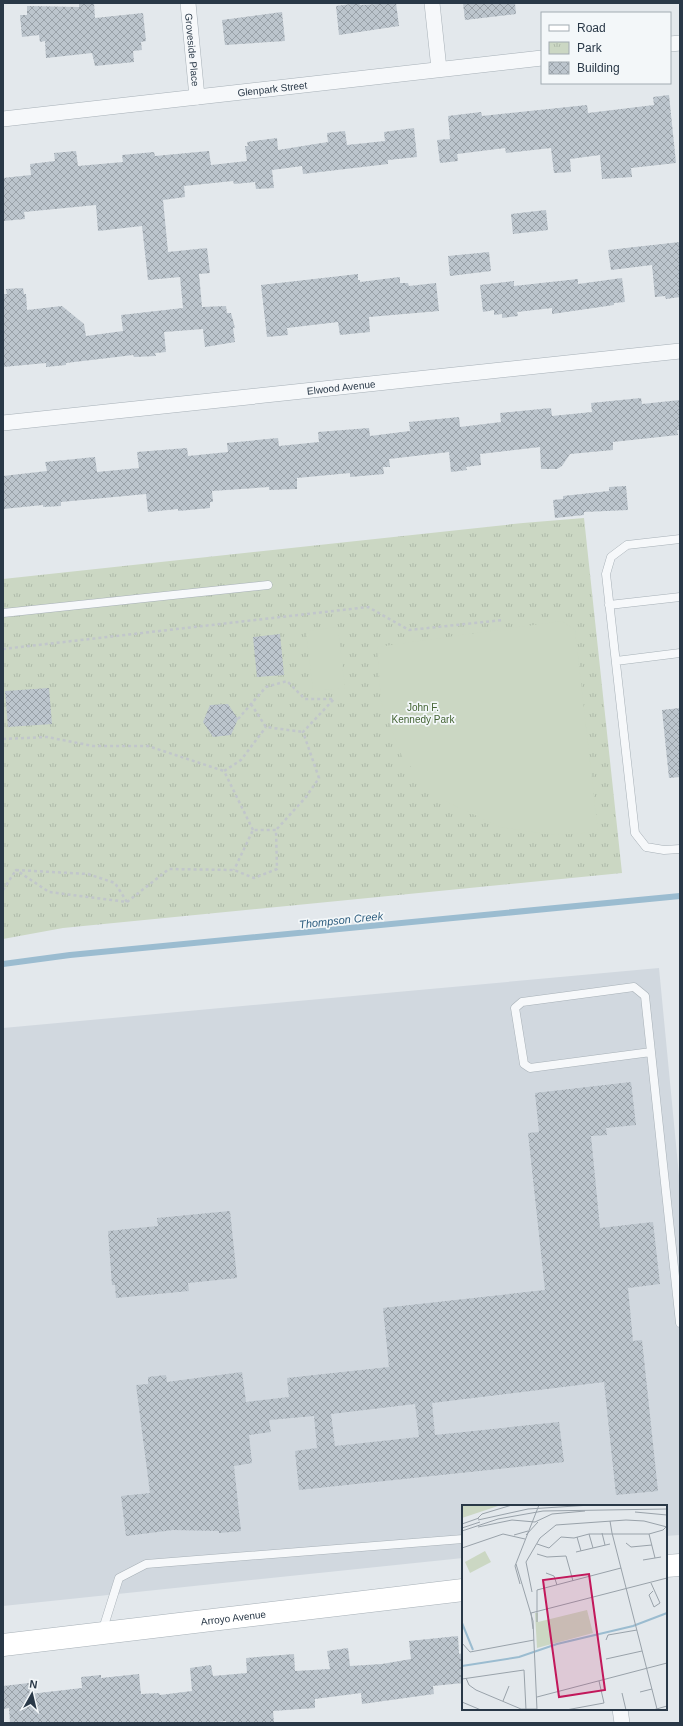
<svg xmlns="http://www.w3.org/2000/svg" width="683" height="1726" viewBox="0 0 683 1726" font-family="Arial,sans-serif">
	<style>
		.built { fill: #d1d8df }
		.park { fill: url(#park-tufts) }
		.garden { fill: #cbd7c3 }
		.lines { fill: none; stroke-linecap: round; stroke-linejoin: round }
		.stream { stroke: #9bbcd0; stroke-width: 6 }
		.building { fill: url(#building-cross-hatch); fill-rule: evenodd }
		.lane-casing { stroke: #a7b0b7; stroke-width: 9 }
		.street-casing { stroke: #a7b0b7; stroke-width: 16 }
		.secondary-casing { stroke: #a7b0b7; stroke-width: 23 }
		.path { stroke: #c1c6cb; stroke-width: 2.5; stroke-dasharray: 3 3; stroke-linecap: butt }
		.lane { stroke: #f6f8fa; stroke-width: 8 }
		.street { stroke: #f6f8fa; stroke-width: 15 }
		.secondary { stroke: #fff; stroke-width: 22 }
		.labels { text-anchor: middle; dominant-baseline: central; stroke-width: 3.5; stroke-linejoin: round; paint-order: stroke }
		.street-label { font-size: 10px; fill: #293847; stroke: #f3f7f9 }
		.park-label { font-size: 10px; fill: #446434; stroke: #f3f7f9 }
		.water-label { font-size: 11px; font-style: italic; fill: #2e5e7f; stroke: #f3f7f9 }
		.inset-river { fill: none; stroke: #9bbcd0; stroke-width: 2 }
		.inset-road { fill: none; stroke: #99a2aa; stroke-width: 1 }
		.view { fill: #c2185b; fill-opacity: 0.15; stroke: #c2185b; stroke-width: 2 }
		.inset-edge { fill: none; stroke: #293847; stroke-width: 2 }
	</style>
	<defs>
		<pattern id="park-tufts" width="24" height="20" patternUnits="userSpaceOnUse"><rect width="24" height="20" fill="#cbd7c3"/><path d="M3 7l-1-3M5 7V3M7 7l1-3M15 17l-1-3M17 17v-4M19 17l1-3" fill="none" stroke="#aeb9a9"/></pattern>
		<pattern id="building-cross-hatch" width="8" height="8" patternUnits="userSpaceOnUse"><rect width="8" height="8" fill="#bcc5cd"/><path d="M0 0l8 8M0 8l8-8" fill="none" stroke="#99a1a8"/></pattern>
	</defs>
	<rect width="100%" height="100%" fill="#e3e8ec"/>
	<!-- built -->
	<path class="built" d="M659 968 680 1186V1535L666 1536V1506H463V1558L3 1606V1028Z"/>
	<!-- park -->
	<path class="park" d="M584 518 622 873 63 928 3 939V579L523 523Z"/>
	<!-- garden -->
	<path class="garden" d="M562 621 575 630 598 832 553 835 500 827 445 801 403 759 381 701 377 647Z
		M338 627 345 688 313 691 306 631Z"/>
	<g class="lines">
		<!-- stream -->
		<path class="stream" d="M3 964 70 955 680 896"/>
	</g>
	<!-- building -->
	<path class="building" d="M79 3H94L95 18 143 13 146 41 141 42 142 50 133 51 134 62 95 66 92 53 46 58 45 41 40 42 39 35 22 37 20 15H27V6L79 7Z
		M359 3 360 5 396 3 399 26 339 35 336 6Z
		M463 3H515L516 14 465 20Z
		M282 12 285 41 225 45 222 20Z
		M669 95 676 163 631 168 632 177 602 179 600 155 570 159 571 172 554 173 551 148 506 153 505 148 457 154 458 161 440 163 437 140 450 139 448 116 481 112 482 116 587 105 588 113 654 105 653 97Z
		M414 128 417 157 388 160V164L303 174 302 166 272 170 274 188 256 189 255 182 234 184 233 181 184 186 185 197 163 200 168 252 207 248 210 273 199 274 202 307 226 306 227 313H231L235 328H233L235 342 205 347 203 329 164 332 166 352 155 353 156 356 134 357 133 355 66 363V365L46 367V363L3 367V294H7L6 289 23 288 24 294H26L27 310 62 306 84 324 86 336 123 331 121 315 183 308 180 277 148 280 142 226 98 231 96 205 24 212 25 219 3 221V178L31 175 30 164 55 161 54 153 76 151 78 166 123 162 122 155 154 152 155 156 209 151 211 165 247 161 245 146H248L247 142 277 138 278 150 328 142 327 133 345 131 347 145 385 141 384 132Z
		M546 210 548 230 513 234 511 214Z
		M680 242V297L666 299 665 296 655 297 652 265 611 270 608 250Z
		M489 252 491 271 450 276 448 256Z
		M358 274V280H360V282L400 277V283H408L409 286 436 283 439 311 369 317 370 332 340 335 338 322 287 328 288 335 267 337 261 285Z
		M622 278 625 302 614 303V305L552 314V308L517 312 518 316 502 318V314L494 315V310L483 312 480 285 514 281V286L578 279V284Z
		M641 398 642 404 680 400V430H677L678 435 613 442V450L570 454 562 466 557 469H541L540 447 480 454 481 465 466 467 467 470 451 472 449 452 389 459 390 467H383L384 474 350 477V473L297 478V489L269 490V487L212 491 213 502H210V508L178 511V509L148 512 146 494 61 502V506L43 507V505L3 509V476L47 471 45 462 95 457 97 472 139 468 137 452 187 448 188 456 228 452 227 443 278 438 279 446 319 442 318 432 369 428 370 436 410 431 409 422 459 417 460 427 501 422 500 413 551 408 552 416 592 412 591 403Z
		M626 486 628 510 584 512V515L555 518 553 500 563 499V496L609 491V487Z
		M280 634 284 675 257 677 253 637Z
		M49 688 52 724 8 727 5 691Z
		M228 704 238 719 231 735 213 737 203 722 210 705Z
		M680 708V777L669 778 662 710Z
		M631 1082 636 1125 606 1128 607 1135 591 1136 600 1228 653 1222 660 1284 628 1288 633 1341 642 1340 658 1491 616 1495 604 1382 432 1403 435 1435 559 1422 564 1462 299 1490 295 1451 317 1448 314 1416 269 1420 271 1432 249 1435 252 1463 234 1466 241 1531 219 1533V1531L173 1530 126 1536 121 1496 150 1493 136 1385 148 1384V1377L166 1375 167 1382 242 1372 246 1402 289 1397 287 1378 389 1367 383 1308 545 1290 528 1133 539 1132 535 1093ZM415 1404 419 1437 335 1446 331 1414Z
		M230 1211 237 1278 188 1283 189 1291 116 1298 115 1285H112L108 1231 158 1226 157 1218Z
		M458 1636 459 1654 463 1653V1683L433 1686 434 1694 362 1704 361 1693 315 1699V1708L273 1711 274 1723H226V1721L209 1723H10L9 1708 3 1709V1686L29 1683 30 1694 82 1688 81 1677 101 1675V1678L139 1674 141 1694 159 1693 160 1695 192 1691 190 1668 211 1665 213 1676 247 1673 246 1658 294 1654 295 1671 330 1669 327 1651 348 1648 350 1666 382 1664 411 1659 409 1641Z"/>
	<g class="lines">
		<!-- lane casing -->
		<g class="lane-casing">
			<path id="lane" d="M680 539 627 545 611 557 606 574 635 833 646 847 664 850 680 849
				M609 605 680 597
				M3 613 268 585
				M616 661 680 653
				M651 1052 530 1068 524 1064 515 1008 522 1002 634 987 645 996 680 1323
				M102 1632 119 1578 146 1564 463 1539"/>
		</g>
		<!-- street casing -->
		<g class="street-casing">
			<g id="street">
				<path id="s1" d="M188 3 197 97"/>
				<path d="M432 3 439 69"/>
				<path d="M670 44 680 43"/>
				<path id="s2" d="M3 119 542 58"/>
				<path id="s3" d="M3 423 680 351"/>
				<path d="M620 1709 622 1723"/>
			</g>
		</g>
		<!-- secondary casing -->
		<g class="secondary-casing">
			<g id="secondary">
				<path d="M666 1566 680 1565"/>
				<path id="s4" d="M3 1645 463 1590"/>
			</g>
		</g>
		<!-- path -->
		<path class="path" d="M3 649 368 607 409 630 503 620
			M251 704 266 727 303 732
			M238 719 266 687 287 681 305 699H334L303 732 319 778 306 797 276 830
			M3 739 47 737 93 746H148L224 771
			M253 830 224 771 241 760 266 727
			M16 870 88 874 115 883 127 902 49 892Z
			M3 890 16 870
			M127 902 169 869 234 870 254 878 277 869 276 830H253L234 870"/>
		<!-- lane -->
		<use href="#lane" class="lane"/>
		<!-- street -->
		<use href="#street" class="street"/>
		<!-- secondary -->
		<use href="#secondary" class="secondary"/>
	</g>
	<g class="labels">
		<!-- street labels -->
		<g class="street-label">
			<text stroke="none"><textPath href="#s1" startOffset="47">Groveside Place</textPath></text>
			<text stroke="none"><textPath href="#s2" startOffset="271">Glenpark Street</textPath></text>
			<text stroke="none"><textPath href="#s3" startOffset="340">Elwood Avenue</textPath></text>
			<text stroke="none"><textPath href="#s4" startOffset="232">Arroyo Avenue</textPath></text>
		</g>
		<!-- park labels -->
		<g class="park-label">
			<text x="423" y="707">John F.<tspan x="423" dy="12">Kennedy Park</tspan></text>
		</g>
		<!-- water labels -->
		<g class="water-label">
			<text transform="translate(341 920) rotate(-6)">Thompson Creek</text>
		</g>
	</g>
	<!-- overview -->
	<g transform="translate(462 1505)">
		<rect width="205" height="205" fill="#e3e8ec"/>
		<path d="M0 0H39L0 13ZM125 105 131 128 75 143 73 108H76V117Z" fill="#cbd7c3"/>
		<path d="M23 46 29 57 8 68 3 57ZM126 112 129 126H122L115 123 112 115Z" fill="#cbd7c3"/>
		<path class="inset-river" d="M0 118 11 145M0 161 57 152 95 139 171 121 205 108"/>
		<path class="inset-road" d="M173 7 205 10M16 13 20 9 50 0M16 15 66 4 129 0M148 16 150 28M0 19 17 13M16 22 50 15 73 17 90 9 123 6M0 23 18 17M0 26 36 14 81 6 205 4M140 28 143 40M150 28 195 204M127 29 131 43M187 29 193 53M52 30 66 26M64 30 76 17M115 32 119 46M164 38 169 42 190 40M75 39 87 43 99 32 112 33 127 29H187L201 25 204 22M0 43 41 29 63 34M114 47 148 39M75 49 85 52 104 51 111 76M181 55 199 52M54 59 71 116 75 205M84 68 92 71 95 80M189 78 198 98 192 102 187 90 191 86M58 79 53 61 77 0M70 87 64 57 78 33 94 20 164 15 182 16 205 22M69 108 205 73M69 108 71 124M75 117V85L159 63M144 135 146 130 175 125M0 138 8 147 72 135M144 154 180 146M4 173 7 180 14 185 59 204H75M0 174 62 165 64 205M178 187 190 184M160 188 164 205M75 192 205 158M41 196 47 181M0 197 19 205M104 205 142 198 137 176M191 205 205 201"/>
		<path class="view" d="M127 69 143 185 97 192 81 75Z"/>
		<rect width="205" height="205" class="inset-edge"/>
	</g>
	<!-- border -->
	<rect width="683" height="1726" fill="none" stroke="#293847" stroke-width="8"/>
	<!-- legend -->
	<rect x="541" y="12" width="130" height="72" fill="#f3f7f9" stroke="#a2abb2"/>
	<rect x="549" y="25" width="20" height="6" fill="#ffffff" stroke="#a2abb2"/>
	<text x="577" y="32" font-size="12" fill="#293847">Road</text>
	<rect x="549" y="42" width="20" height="12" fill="url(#park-tufts)" stroke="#a2abb2"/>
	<text x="577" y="52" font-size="12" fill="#293847">Park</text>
	<rect x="549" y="62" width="20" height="12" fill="url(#building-cross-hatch)" stroke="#a2abb2"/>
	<text x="577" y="72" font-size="12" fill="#293847">Building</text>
	<!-- north arrow -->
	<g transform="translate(32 1694) rotate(8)" stroke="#f3f7f9" stroke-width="3" paint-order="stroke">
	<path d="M0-3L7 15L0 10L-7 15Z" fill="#293847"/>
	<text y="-6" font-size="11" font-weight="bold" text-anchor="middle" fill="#293847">N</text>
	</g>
</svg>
